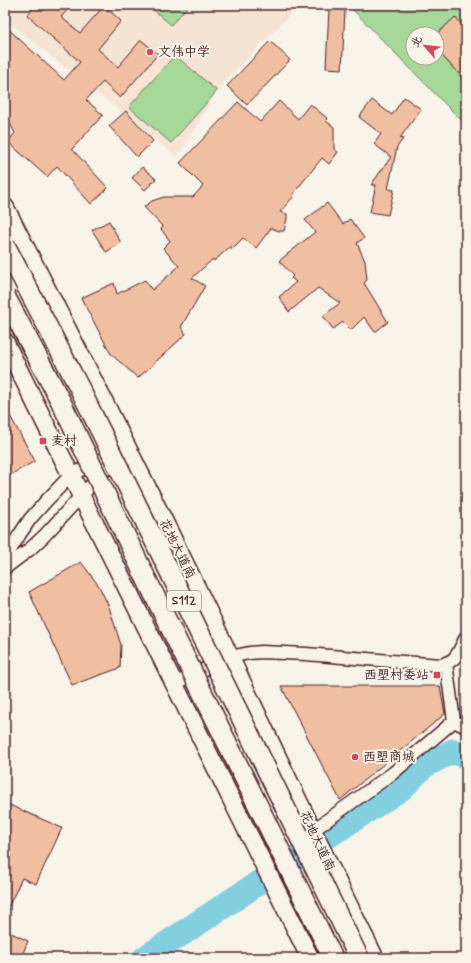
<svg xmlns="http://www.w3.org/2000/svg" width="471" height="963" viewBox="0 0 471 963" font-family="Mynerve,'LXGW WenKai TC',sans-serif">
	<style>
		.built { fill: #f5e3d3 }
		.green { fill: #a6d89a; stroke: #787c62; fill-rule: evenodd }
		.lines { fill: none; stroke-linecap: round; stroke-linejoin: round }
		.river { stroke: #82cfe0; stroke-width: 25 }
		.building { fill: #f0bfa1; stroke: #4a1f2b }
		.street-casing { stroke: #4a1f2b; stroke-width: 15 }
		.secondary-casing { stroke: #4a1f2b; stroke-width: 20 }
		.street { stroke: #f7f3e8; stroke-width: 12 }
		.secondary { stroke: #f7f3e8; stroke-width: 17 }
		.primary-bridge-casing { stroke: #4a1f2b; stroke-width: 22; stroke-linecap: butt }
		.primary-bridge { stroke: #f7f3e8; stroke-width: 19 }
		.poi-dot { fill: #d1495b; stroke: #f7f3e8; stroke-width: 1.5 }
		.labels { text-anchor: middle; dominant-baseline: central; stroke-width: 4; stroke-linejoin: round; paint-order: stroke }
		.shield { fill: #f7f3e8; stroke: #7e5f64; stroke-width: 1 }
		.shield-label { font-size: 12px; font-weight: bold; fill: #4a1f2b }
		.poi-label { font-size: 13px; fill: #4a1f2b; stroke: #f7f3e8; text-anchor: start }
		.street-label { font-size: 13px; fill: #4a1f2b; stroke: #f7f3e8 }
	</style>
	<rect width="100%" height="100%" fill="#f7f3e8"/>
	<filter id="ink" filterUnits="userSpaceOnUse"><feTurbulence type="fractalNoise" baseFrequency=".025" numOctaves="2"/><feDisplacementMap in="SourceGraphic" scale="8" xChannelSelector="R" yChannelSelector="G"/><feConvolveMatrix kernelMatrix="1 2 1 2 8 2 1 2 1" color-interpolation-filters="sRGB"/></filter>
	<g filter="url(#ink)">
		<!-- built -->
		<path class="built" d="M5 5H299L220 86 177 157 5 19Z"/>
		<!-- green -->
		<path class="green" d="M148 5H189L171 25Z
			M348 5H466V125L450 109ZM413 34H437V58H413Z
			M175 55 217 91 171 143 129 107Z"/>
		<g class="lines">
			<!-- river -->
			<path class="river" d="M328 836 402 788 424 766 453 751 466 757
				M145 958 308 850"/>
		</g>
		<!-- building -->
		<path class="building" d="M36 5H72L61 17 80 33 104 6 121 21 98 49 118 67 141 40 158 54 120 98 103 82 86 100 103 115 72 149 108 188 91 204 57 166 47 177 8 142 15 133 5 114V26L64 80 80 62 27 15Z
			M329 9 345 10 342 69 326 68Z
			M455 17 466 30V82L437 50V34Z
			M270 41 290 60 247 105 227 86Z
			M404 97 421 109 400 138 403 139 397 147 388 189 394 190 388 215 370 212 376 185H371L391 157 374 144 381 134 359 117 372 100 392 115Z
			M279 101 298 119 310 104 328 119 326 121 334 127V149L338 152 329 164 322 158 293 194 294 196 280 212 287 214V219L284 231H279L271 228 256 248 243 238 231 250V246L214 261 213 259 192 278 205 286 181 327 186 334 138 378 111 354 81 298 114 283 117 294 145 280 152 290 179 266 163 248 170 241 161 229 163 227 144 207 152 201 164 197H193L203 186 180 163 238 102 260 122Z
			M126 111 153 141 137 157 109 126Z
			M142 167 156 179 145 190 132 178Z
			M327 203 343 224 350 219 364 238 357 243 365 261 367 280 364 283 388 322 375 332 364 317 351 330 343 322 333 329 323 316 340 303 318 288 289 312 279 297 296 282 291 278 293 276 279 261 315 232 305 220Z
			M109 221 121 243 106 252 92 230Z
			M5 407 35 461 5 478Z
			M81 562 99 586 109 607 121 645 120 668 72 685 29 592Z
			M281 686H440L445 714 340 800Z
			M5 803 62 828 36 884 22 878 5 914Z
			M5 930 28 941 21 958H5Z"/>
		<g class="lines">
			<!-- street casing -->
			<g class="street-casing">
				<path id="street" d="M5 558 20 534 30 519 47 500 71 475 117 452
					M5 568 29 550 44 536 119 455
					M174 684 230 657 249 653 262 652 306 654 440 665C458 661 458 652 466 637
					M454 721 466 727
					M312 831 393 773 454 721 446 663"/>
			</g>
			<!-- secondary casing -->
			<g class="secondary-casing">
				<path id="secondary" d="M5 207C73 340 142 474 207 609 263 725 317 843 375 958
					M5 342 310 958"/>
			</g>
			<!-- street -->
			<use href="#street" class="street"/>
			<!-- secondary -->
			<use href="#secondary" class="secondary"/>
			<!-- primary-bridge casing -->
			<g class="primary-bridge-casing">
				<path id="primary-bridge" d="M5 245 80 389 359 958
					M5 296 60 400 142 570 333 958"/>
			</g>
			<!-- primary-bridge -->
			<use href="#primary-bridge" class="primary-bridge"/>
		</g>
	</g>
	<!-- markers -->
	<g class="poi-dot">
		<circle cx="150" cy="52" r="4"/>
		<rect x="39" y="437" width="8" height="8" rx="2"/>
		<rect x="433" y="671" width="8" height="8" rx="2"/>
		<circle cx="355" cy="757" r="4"/>
	</g>
	<g class="labels">
		<!-- shield labels -->
		<rect class="shield" x="167" y="591" width="34" height="20" rx="3"/>
		<g class="shield-label">
			<text x="184" y="601">S112</text>
		</g>
		<!-- poi labels -->
		<g class="poi-label">
			<text x="158" y="52">文伟中学</text>
			<text x="51" y="441">麦村</text>
			<text x="429" y="675" text-anchor="end">西塱村委站</text>
			<text x="363" y="757">西塱商城</text>
		</g>
		<!-- street labels -->
		<g class="street-label">
			<text transform="translate(177 549) rotate(64)">花地大道南</text>
			<text transform="translate(317 841) rotate(65)">花地大道南</text>
		</g>
	</g>
	<!-- margin -->
	<rect width="471" height="963" fill="none" stroke="#f7f3e8" stroke-width="20"/>
	<rect x="10" y="10" width="451" height="943" fill="none" stroke="#4a1f2b" stroke-width="1.5" filter="url(#ink)"/>
	<!-- north arrow -->
	<g transform="translate(425 46) rotate(298)"><circle r="19" fill="#f7f3e8" stroke="#b29e9c"/>
	<path d="M0-3L7 15L0 10L-7 15Z" fill="#d1495b"/>
	<text y="-6" font-size="11" font-weight="bold" text-anchor="middle" fill="#4a1f2b">北</text>
	</g>
</svg>
